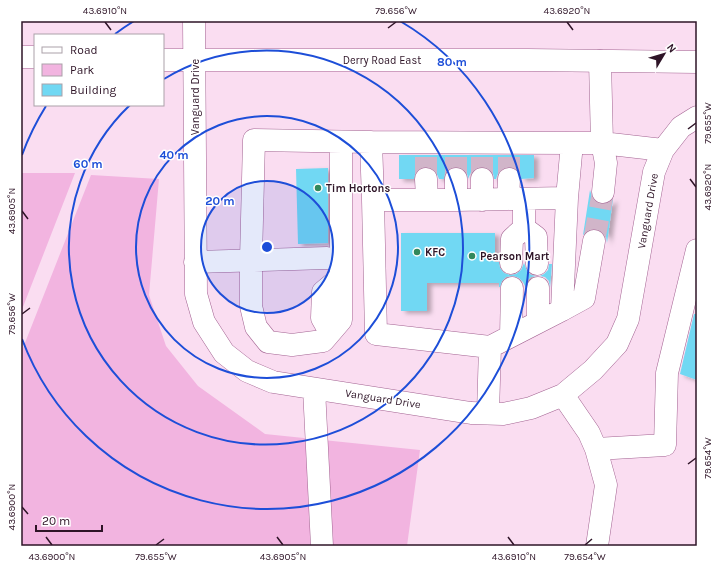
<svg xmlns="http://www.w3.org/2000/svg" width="718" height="567" viewBox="0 0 718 567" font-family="Karla,sans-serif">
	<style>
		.green { fill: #f2b4e0 }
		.building { fill: #71d8f3; filter: url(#shadow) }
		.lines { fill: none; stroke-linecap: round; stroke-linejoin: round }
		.minor-tunnel { stroke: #d1b5c9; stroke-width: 22; stroke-dasharray: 22 11; stroke-linecap: butt }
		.minor-casing { stroke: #a36392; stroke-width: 23 }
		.major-casing { stroke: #a36392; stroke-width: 23 }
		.minor { stroke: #fff; stroke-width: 22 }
		.major { stroke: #fff; stroke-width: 22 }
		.ticks { fill: none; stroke: #2e1427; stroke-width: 1.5 }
		.ring { fill: none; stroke: #1d4ed8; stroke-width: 2 }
		.poi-dot { fill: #32885c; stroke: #fff; stroke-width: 1.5 }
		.labels { text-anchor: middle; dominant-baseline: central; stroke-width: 3; stroke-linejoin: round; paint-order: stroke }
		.street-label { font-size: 11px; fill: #2e1427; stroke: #fff }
		.poi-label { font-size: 11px; font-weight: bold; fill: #2e1427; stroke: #fff; text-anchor: start }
		.centre { fill: #1d4ed8; stroke: #fff; stroke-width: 2 }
		.ring-label { font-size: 12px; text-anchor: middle; font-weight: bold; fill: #1d4ed8; stroke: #fff; stroke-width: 3; stroke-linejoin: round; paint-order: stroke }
		.neatline { fill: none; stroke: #2e1427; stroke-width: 1.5 }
		.ticks-label { font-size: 10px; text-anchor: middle; fill: #2e1427 }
	</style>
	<defs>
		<filter id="shadow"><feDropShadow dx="4.5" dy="2.5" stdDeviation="2" flood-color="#0004"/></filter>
	</defs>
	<rect width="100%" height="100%" fill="#faddf1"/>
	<!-- green -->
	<path class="green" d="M21 173H75L21 312Z
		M91 175 159 179 149 295 166 346 198 386 265 434 420 450 407 546H21V353Z"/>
	<!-- building -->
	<path class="building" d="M399 155H534V178L521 179 520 173 516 169 509 167 503 168 498 173 496 179H494L493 173 489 168 482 167 475 168 471 172 468 179 467 173 463 168 456 167 450 168 445 172 444 179H439L436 172 431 168 426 167 419 169 415 174 414 179H399Z
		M328 168V243L298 244 296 169Z
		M590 190 592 197 595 202 601 204 608 203 613 199 607 243 606 236 602 232 597 229H589L583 235Z
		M401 233H495V262H499L500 268 504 273 510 275 516 274 521 270 524 263 527 271 531 275 536 276 531 277 527 281 526 288 523 282 519 278 513 276 506 277 502 281 500 287H499V283H427V311H401Z
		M549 264H552L550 288 549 281 545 277 540 276 544 274 548 270Z
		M694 314H697V380L680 374Z"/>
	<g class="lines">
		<!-- minor-tunnel -->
		<path class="minor-tunnel" d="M426 179V150
			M456 179V149
			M482 179V149
			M509 179V149
			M594 241 603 192"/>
		<!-- minor casing -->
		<g class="minor-casing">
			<path id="minor" d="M194 21 196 294 204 322 224 353 247 371 273 382 471 413 503 414 531 408 563 395 593 370 617 344 628 319 654 172 663 150 681 127 697 117
				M600 61 602 143 663 150
				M341 142V320L323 341 292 345 268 342 256 327 251 306V259L254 140 371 142
				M426 179 427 199
				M508 199 509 179
				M373 200 371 142 572 143
				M456 200V179
				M482 200V179
				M524 228 536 237 537 264
				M195 262 327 258
				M511 263 512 239 524 228V199
				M538 288V322
				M562 310 584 298 594 241
				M330 332 322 318 323 292 341 277
				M511 336 512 288
				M490 347 376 334 373 200H456L567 198
				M314 389 322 546
				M563 395 589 433 596 449 606 485 597 546
				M488 413 490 347 562 310 567 198 572 143H602L606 163 603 192
				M596 449 665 445 667 373 697 250"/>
		</g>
		<!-- major casing -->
		<g class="major-casing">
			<path id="major" d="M21 57H35
				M163 60H528L697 62"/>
		</g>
		<!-- minor -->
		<use href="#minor" class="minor"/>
		<!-- major -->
		<use href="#major" class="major"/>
	</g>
	<!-- ticks -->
	<path class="ticks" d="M105 22 111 30M567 22 573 30M388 28 396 22M688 129 696 123M690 179 696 187M22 211 28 219M22 314 30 308M688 464 696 458M22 507 28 514M46 537 52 545M277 537 283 545M508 537 514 545M156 545 164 539M585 545 592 539"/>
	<!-- distance rings -->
	<circle cx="267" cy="247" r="66" fill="#1d4ed8" fill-opacity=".12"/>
	<g class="ring">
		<circle cx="267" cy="247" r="66"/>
		<circle cx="267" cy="247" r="131"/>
		<path d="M164 79A197 197 0 1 1 130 105"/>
		<path d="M22 155A262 262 0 0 1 46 106M115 34A262 262 0 0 1 134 21M400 21A262 262 0 1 1 22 339"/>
	</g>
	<!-- markers -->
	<g class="poi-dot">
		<circle cx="318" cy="188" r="4"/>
		<circle cx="417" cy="252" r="4"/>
		<circle cx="472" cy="256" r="4"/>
	</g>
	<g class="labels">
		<!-- street labels -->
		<g class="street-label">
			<text x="382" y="60">Derry Road East</text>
			<text transform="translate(195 97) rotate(-90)">Vanguard Drive</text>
			<text transform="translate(648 211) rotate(-80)">Vanguard Drive</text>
			<text transform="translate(383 399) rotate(9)">Vanguard Drive</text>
		</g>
		<!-- poi labels -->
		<g class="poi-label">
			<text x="326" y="188">Tim Hortons</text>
			<text x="425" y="252">KFC</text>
			<text x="480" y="256">Pearson Mart</text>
		</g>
	</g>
	<circle cx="267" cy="247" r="6" class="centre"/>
	<g class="ring-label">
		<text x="452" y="66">80 m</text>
		<text x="174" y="159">40 m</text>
		<text x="88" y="168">60 m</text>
		<text x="220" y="205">20 m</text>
	</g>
	<!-- border -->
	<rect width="718" height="567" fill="none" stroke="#ffffff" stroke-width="44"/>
	<!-- legend -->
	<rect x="34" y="34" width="130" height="72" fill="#ffffff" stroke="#aba1a9"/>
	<rect x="42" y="47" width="20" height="6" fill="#ffffff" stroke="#aba1a9"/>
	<text x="70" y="54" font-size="12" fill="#2e1427">Road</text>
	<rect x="42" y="64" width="20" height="12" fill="#f2b4e0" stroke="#aba1a9"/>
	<text x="70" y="74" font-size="12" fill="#2e1427">Park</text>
	<rect x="42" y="84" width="20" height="12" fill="#71d8f3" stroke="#aba1a9"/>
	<text x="70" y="94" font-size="12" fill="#2e1427">Building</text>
	<!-- north arrow -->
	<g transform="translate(664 54) rotate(52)" stroke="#ffffff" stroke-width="3" paint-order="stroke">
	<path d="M0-3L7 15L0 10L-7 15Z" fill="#2e1427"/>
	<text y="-6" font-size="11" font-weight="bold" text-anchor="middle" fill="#2e1427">N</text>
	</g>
	<!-- scale -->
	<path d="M36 525v6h66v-6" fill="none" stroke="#2e1427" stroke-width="2"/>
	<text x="42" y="525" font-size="12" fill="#2e1427" stroke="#ffffff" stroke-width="3" paint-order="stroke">20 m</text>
	<rect x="22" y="22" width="674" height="523" class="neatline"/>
	<g class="ticks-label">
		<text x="105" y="14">43.6910°N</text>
		<text x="396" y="14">79.656°W</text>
		<text x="567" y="14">43.6920°N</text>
		<text transform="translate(707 123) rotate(-90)" y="4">79.655°W</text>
		<text transform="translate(707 187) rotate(-90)" y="4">43.6920°N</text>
		<text transform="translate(11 211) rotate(-90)" y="4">43.6905°N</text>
		<text transform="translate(11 314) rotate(-90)" y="4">79.656°W</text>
		<text transform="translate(707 458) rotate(-90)" y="4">79.654°W</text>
		<text transform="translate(11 507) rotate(-90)" y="4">43.6900°N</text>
		<text x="52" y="560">43.6900°N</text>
		<text x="156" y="560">79.655°W</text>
		<text x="283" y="560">43.6905°N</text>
		<text x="514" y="560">43.6910°N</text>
		<text x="585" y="560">79.654°W</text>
	</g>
</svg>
